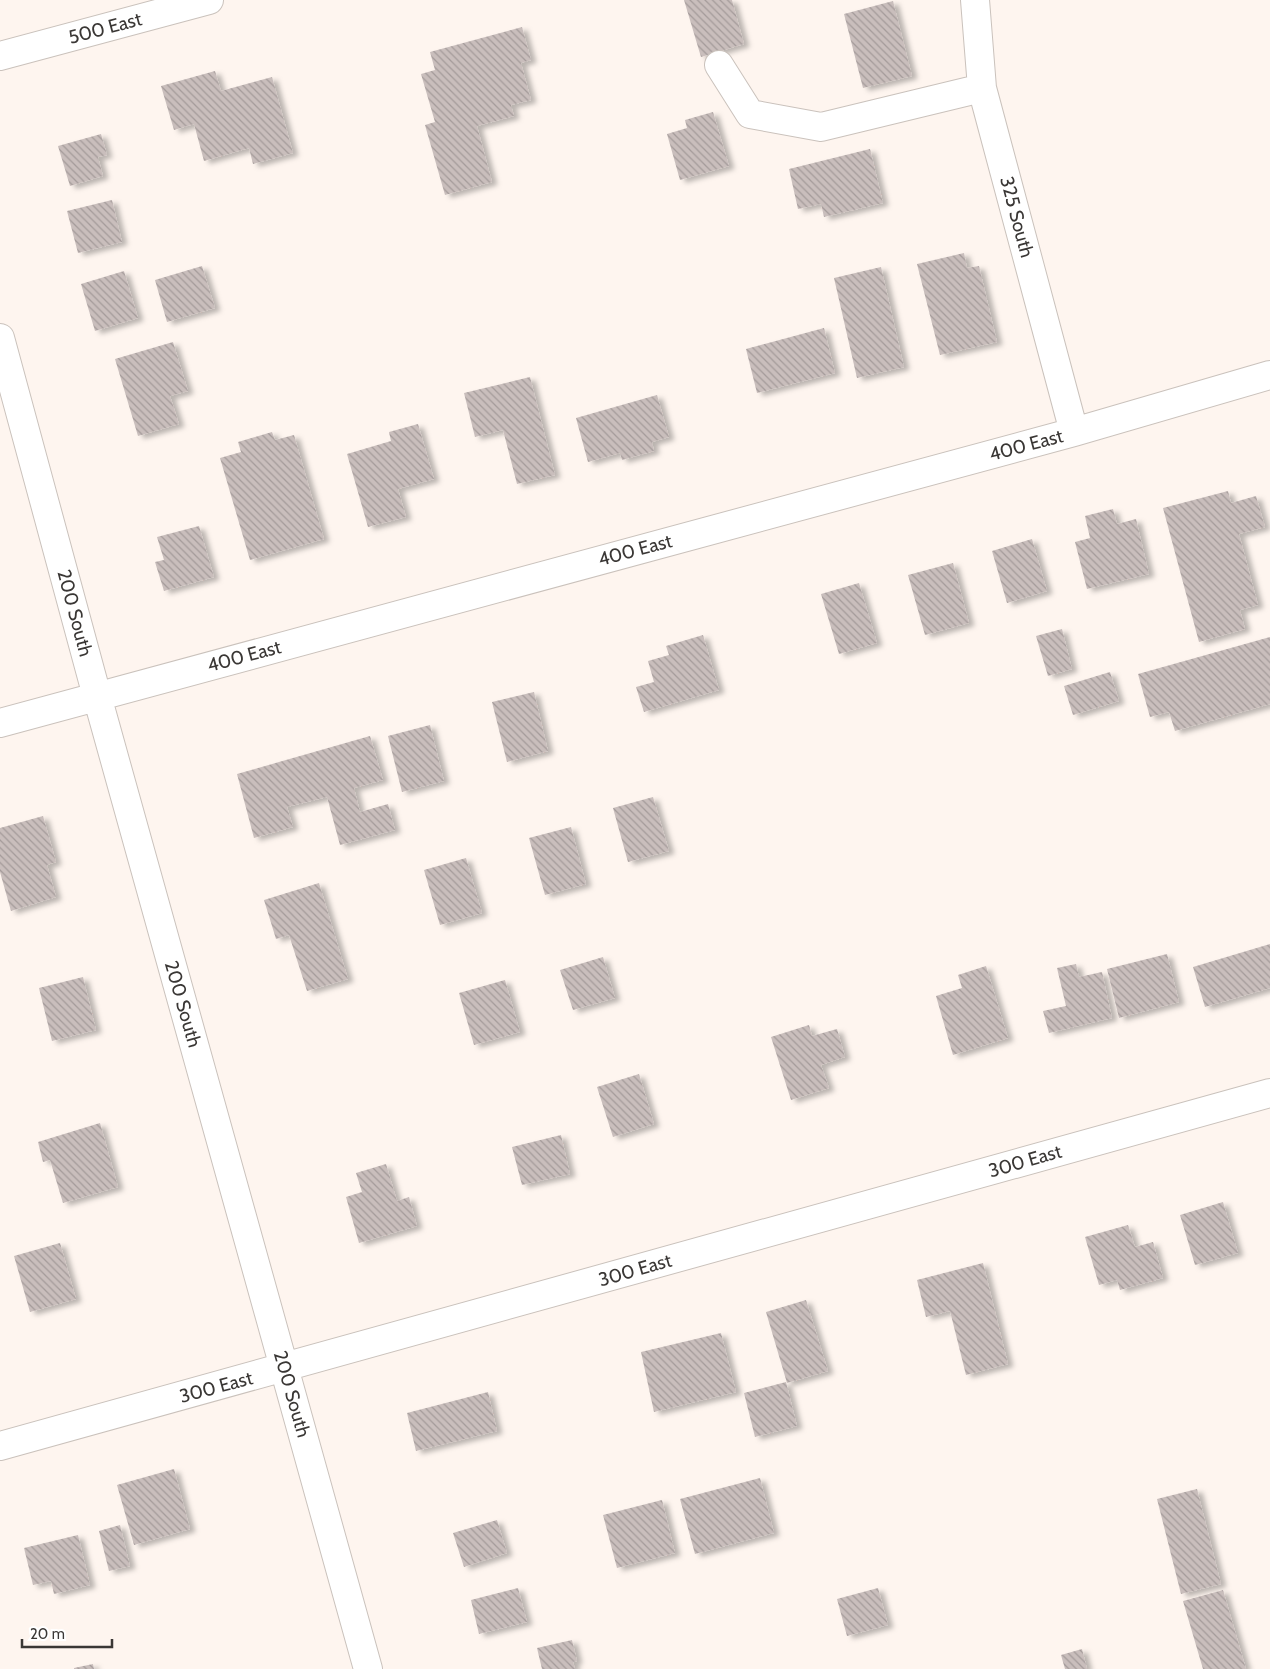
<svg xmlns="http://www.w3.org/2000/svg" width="1270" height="1669" viewBox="0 0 1270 1669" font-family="Cabin,sans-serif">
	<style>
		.building { fill: url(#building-back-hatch); filter: url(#shadow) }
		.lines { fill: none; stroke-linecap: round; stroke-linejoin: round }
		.minor-casing { stroke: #cac2bc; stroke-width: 30 }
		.minor { stroke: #fff; stroke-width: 28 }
		.labels { text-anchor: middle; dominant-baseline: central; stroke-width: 5; stroke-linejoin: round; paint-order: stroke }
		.street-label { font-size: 19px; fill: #3a3735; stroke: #fff }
	</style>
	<defs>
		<pattern id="building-back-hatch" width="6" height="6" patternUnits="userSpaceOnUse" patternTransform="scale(1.25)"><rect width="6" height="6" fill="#c9bebc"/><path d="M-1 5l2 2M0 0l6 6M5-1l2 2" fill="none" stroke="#a49b9a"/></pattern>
		<filter id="shadow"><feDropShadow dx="5.5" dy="3" stdDeviation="2.5" flood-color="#0004"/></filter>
	</defs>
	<rect width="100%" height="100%" fill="#fef5ef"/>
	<!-- building -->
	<path class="building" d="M684 0H732L744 44 701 57Z
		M893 1 912 76 863 88 844 14Z
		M522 27 531 60 521 63 531 100 511 105 514 116 477 126 492 182 445 195 425 125 435 122 421 74 435 70 430 52Z
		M215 71 221 91 272 77 293 153 253 164 249 148 204 161 194 124 174 130 161 86Z
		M713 112 729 166 680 180 667 134 687 128 685 120Z
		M101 134 107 155 98 157 103 176 70 186 58 146Z
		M870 149 883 203 824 217 821 204 798 209 789 169Z
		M112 200 122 242 78 253 67 211Z
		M964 253 967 268 979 266 997 342 940 355 917 264Z
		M202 266 215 308 167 322 155 280Z
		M881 267 904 367 857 378 834 278Z
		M124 271 138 318 95 331 81 284Z
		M824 328 835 373 757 393 746 349Z
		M173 342 188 391 170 396 179 424 138 436 115 359Z
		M530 377 555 475 517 484 503 430 475 437 464 393Z
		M657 395 669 437 652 442 654 451 622 460 620 453 588 462 576 418Z
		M418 424 434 479 398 489 406 517 368 527 347 454 391 441 389 432Z
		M272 432 275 440 294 435 324 539 250 560 220 458 241 452 238 442Z
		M1228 491 1231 503 1256 496 1265 527 1239 534 1258 605 1240 610 1245 629 1199 642 1163 508Z
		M1113 509 1117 524 1136 519 1149 574 1087 589 1075 542 1090 538 1085 516Z
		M199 526 214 577 164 591 155 562 164 560 157 537Z
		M1032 539 1047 591 1007 603 992 551Z
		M953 563 969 623 925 635 908 575Z
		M859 583 877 643 839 654 821 594Z
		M1062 629 1072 669 1048 676 1036 636Z
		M703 635 719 690 644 712 636 687 654 682 648 661 669 655 666 646Z
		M1270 637V704L1175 731 1169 712 1150 717 1138 674Z
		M1110 672 1119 701 1073 715 1064 686Z
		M534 692 548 751 507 762 492 702Z
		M430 725 444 781 402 792 388 736Z
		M370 736 383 780 354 788 360 812 388 804 395 830 340 845 327 797 287 807 293 827 254 838 237 774Z
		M653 797 669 851 628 862 613 808Z
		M43 816 56 862 47 865 56 897 11 911 0 872V828Z
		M571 827 586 884 545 895 529 838Z
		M466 858 482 913 440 925 424 870Z
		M319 883 348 979 307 991 289 935 276 939 264 900Z
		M1270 944V988L1205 1007 1193 967Z
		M1167 954 1179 1002 1119 1018 1107 969Z
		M603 957 615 998 573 1010 560 970Z
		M1076 964 1079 977 1102 972 1112 1018 1049 1033 1043 1011 1066 1006 1057 968Z
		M986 966 1008 1038 953 1055 936 996 962 988 958 975Z
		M83 977 96 1030 52 1041 39 988Z
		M505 980 520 1032 474 1045 459 993Z
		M809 1025 812 1036 837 1029 845 1057 821 1065 829 1088 791 1100 771 1037Z
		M639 1074 654 1124 613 1137 597 1087Z
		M100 1123 118 1187 63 1203 50 1160 43 1162 38 1142Z
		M561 1135 570 1174 522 1185 512 1147Z
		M386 1164 397 1201 409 1197 417 1226 359 1243 346 1197 362 1192 356 1173Z
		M1223 1202 1238 1253 1195 1265 1180 1215Z
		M1128 1225 1135 1247 1153 1242 1163 1278 1120 1290 1117 1280 1099 1285 1085 1237Z
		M60 1243 76 1299 30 1312 14 1256Z
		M983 1263 1008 1364 966 1375 950 1311 926 1317 917 1280Z
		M806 1300 828 1371 787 1383 766 1312Z
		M721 1333 736 1392 654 1412 641 1352Z
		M786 1382 797 1426 755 1437 744 1393Z
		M488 1392 497 1431 416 1451 407 1413Z
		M174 1469 190 1529 134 1545 117 1485Z
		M760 1478 774 1533 695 1554 680 1499Z
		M1197 1489 1221 1584 1181 1594 1157 1499Z
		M662 1500 675 1553 617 1568 603 1515Z
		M497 1520 507 1553 464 1567 453 1533Z
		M120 1525 130 1566 109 1571 99 1531Z
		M78 1535 90 1585 54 1594 51 1581 33 1585 24 1548Z
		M518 1588 527 1622 479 1634 471 1600Z
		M878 1588 888 1625 847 1636 837 1599Z
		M1223 1590 1246 1669H1203L1183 1601Z
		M572 1640 577 1661 573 1662 575 1669H542L537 1648Z
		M1082 1649 1087 1669H1065L1061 1655Z
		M93 1664 94 1669H74V1668Z"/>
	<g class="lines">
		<!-- minor casing -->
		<g class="minor-casing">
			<path id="minor" d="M975 0 982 88 1074 432
				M0 56 209 0
				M719 65 750 114 821 127 982 88
				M0 338 97 696 368 1669
				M0 723 1074 432 1270 375
				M0 1446 1270 1093"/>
		</g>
		<!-- minor -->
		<use href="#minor" class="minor"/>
	</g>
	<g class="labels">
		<!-- street labels -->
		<g class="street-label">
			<text transform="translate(105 28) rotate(-15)">500 East</text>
			<text transform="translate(1017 217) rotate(75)">325 South</text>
			<text transform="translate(1026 445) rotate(-15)">400 East</text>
			<text transform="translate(635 550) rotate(-15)">400 East</text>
			<text transform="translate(75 613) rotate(75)">200 South</text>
			<text transform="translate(244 656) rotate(-15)">400 East</text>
			<text transform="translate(183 1004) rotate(74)">200 South</text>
			<text transform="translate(1025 1161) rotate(-16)">300 East</text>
			<text transform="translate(635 1270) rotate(-16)">300 East</text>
			<text transform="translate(216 1387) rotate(-15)">300 East</text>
			<text transform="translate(292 1394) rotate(74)">200 South</text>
		</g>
	</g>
	<!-- scale -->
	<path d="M22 1639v8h90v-8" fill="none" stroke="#3a3735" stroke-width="2.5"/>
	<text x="30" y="1639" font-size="15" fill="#3a3735" stroke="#ffffff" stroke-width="4" paint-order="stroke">20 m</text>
</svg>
